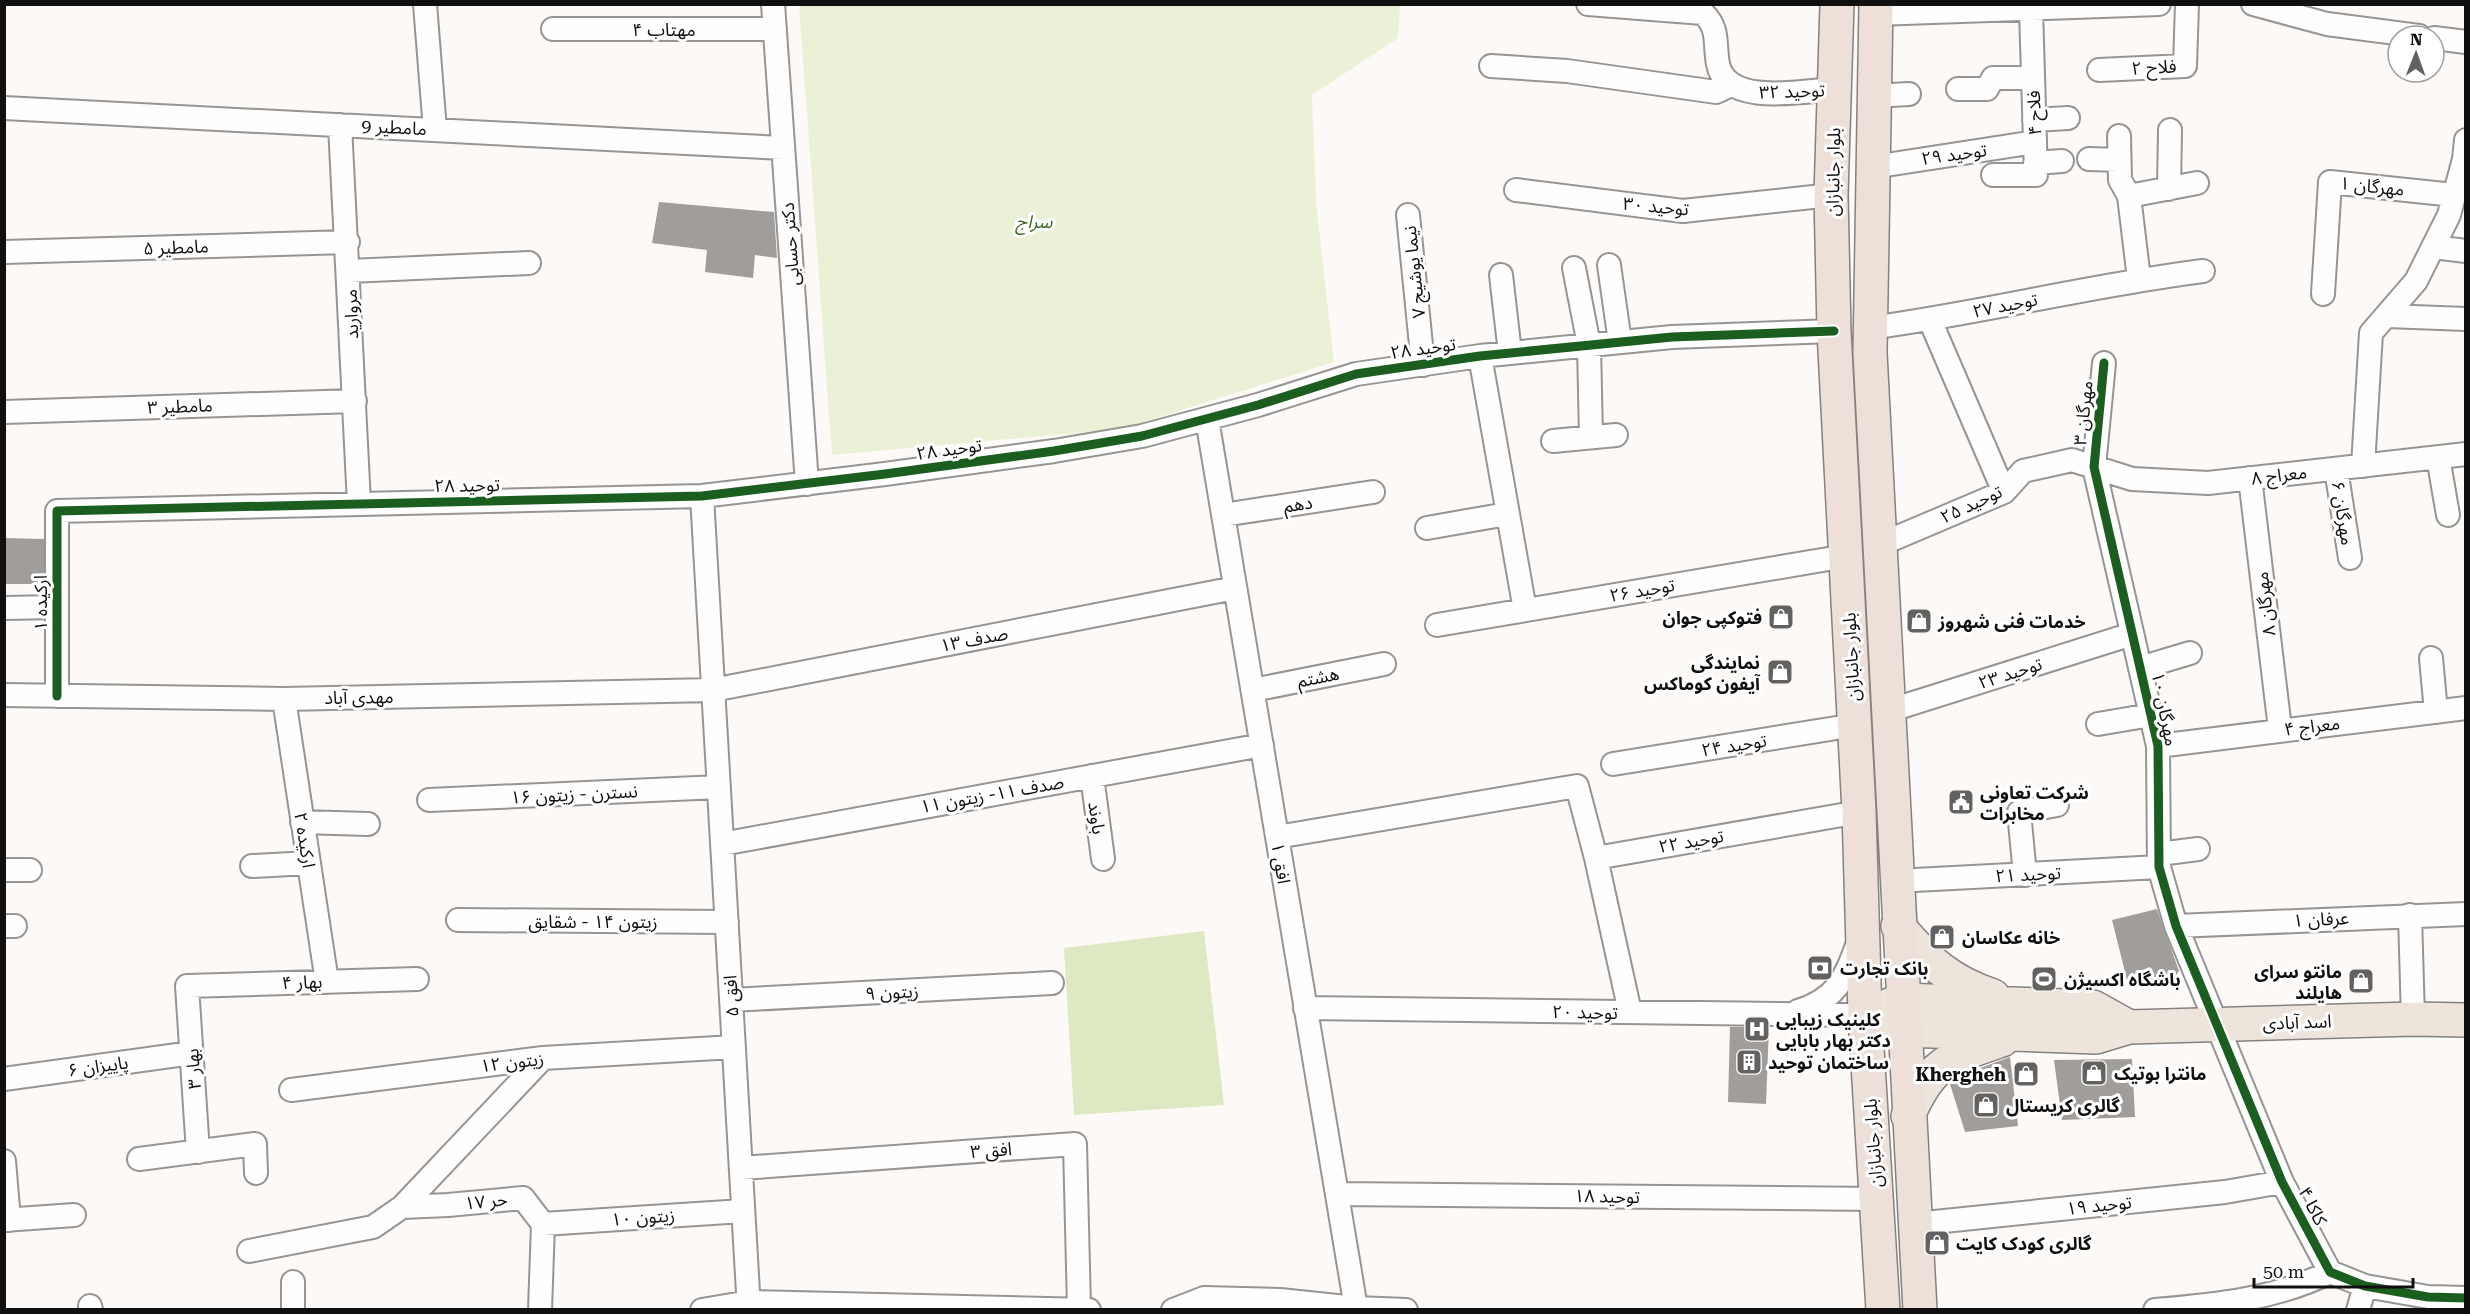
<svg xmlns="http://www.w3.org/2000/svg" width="2470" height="1314" viewBox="0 0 2470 1314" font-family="'Roboto Serif','Noto Sans Arabic',serif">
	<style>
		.green { fill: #ebf1d6 }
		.forest { fill: #dee8c3 }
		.building { fill: #a09d9b }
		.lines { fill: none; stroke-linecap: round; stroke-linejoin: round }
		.minor-casing { stroke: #969594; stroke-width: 26 }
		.primary-casing { stroke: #848281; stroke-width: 36 }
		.trunk-casing { stroke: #848281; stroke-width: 36 }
		.minor { stroke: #fffefe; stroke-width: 22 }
		.primary { stroke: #ede5db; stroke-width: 33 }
		.trunk { stroke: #ece0d9; stroke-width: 33 }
		.cycleway-casing { stroke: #fff; stroke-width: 13 }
		.cycleway { stroke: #1b5e20; stroke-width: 9 }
		.labels { text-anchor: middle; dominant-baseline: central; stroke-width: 6; stroke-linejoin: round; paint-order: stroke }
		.street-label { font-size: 18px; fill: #101010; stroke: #fff }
		.park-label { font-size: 18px; font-style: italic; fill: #3d691f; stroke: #fff }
		.poi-label { font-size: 18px; font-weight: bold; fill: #101010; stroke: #fff; text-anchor: start }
	</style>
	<rect width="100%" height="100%" fill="#fcf9f6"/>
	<!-- green -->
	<path class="green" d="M799 5H1400L1398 38 1312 95 1316 203 1334 362 1121 429 832 455Z"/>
	<!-- forest -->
	<path class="forest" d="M1204 931 1224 1105 1074 1115 1064 948Z"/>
	<!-- building -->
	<path class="building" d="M659 202 774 212 777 258 755 255 753 278 705 272 707 250 652 243Z
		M4 538 44 539V584H4Z
		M2157 909 2179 971 2172 981 2127 980 2112 920Z
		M1730 1027H1769L1766 1104 1728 1102Z
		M2010 1057 2018 1126 1965 1132 1950 1084 1964 1074Z
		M2132 1059 2135 1117 2062 1120 2054 1060Z"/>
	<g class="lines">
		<!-- minor casing -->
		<g class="minor-casing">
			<path id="minor" d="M425 4 435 130
				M773 4 807 484
				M1588 4 1703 13C1720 29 1714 44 1718 64 1726 107 1804 91 1834 89
				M2253 4 2327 24 2419 36
				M1875 14 2159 4
				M553 29H775
				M2434 38 2466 42
				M1491 66 1567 71 1716 92 1731 85
				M2099 70 2185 66 2187 4
				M1958 89H1987L1993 78H2033
				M1874 96 1909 94
				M4 108 783 148
				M2034 120 2068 118
				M340 125 359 504
				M2119 136 2120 180 2129 196
				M2089 159 2119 160
				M2035 163 2062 161
				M1873 167 2035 142
				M1993 175H2036L2031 9
				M2169 189 2170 130
				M1516 190 1683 211 1831 195
				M1408 215 1423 365
				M2433 247 2466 251
				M4 252 348 242
				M1609 265 1620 342
				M1574 268 1589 345 1591 437
				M349 271 529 263
				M1501 275 1510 353
				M2139 279 2129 196 2197 183
				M2323 294 2330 182 2454 195
				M2387 316 2466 319
				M1930 320 2004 492
				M1870 328C1982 313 2091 285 2203 271
				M1480 356 1525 610
				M2104 363 2094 467 2158 746 2159 867 2176 926 2282 1182 2330 1272 2365 1286 2428 1297 2466 1298
				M4 412 355 401
				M1207 419 1356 1308
				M1553 441 1616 435
				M2438 457 2448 515
				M2363 466 2371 333 2416 281 2449 215 2464 159 2466 140
				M2336 469 2350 558
				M2250 478 2280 729
				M702 496 749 1310
				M1223 515 1373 492
				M1427 528 1507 514
				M1879 545 2004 492 2023 471 2072 460 2132 479 2208 483 2466 454
				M5 608 56 607
				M1437 625 1846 556
				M2431 658 2436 712
				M2140 668 2190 653
				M1253 690 1384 664
				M4 695 284 699 713 690 1235 588
				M57 696V511L702 496 885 474 1054 451 1142 436 1258 405 1356 374 1480 356 1672 337 1834 331
				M284 699 327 982
				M1888 711 2132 634
				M2098 724 2151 715
				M2158 746 2466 708
				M1613 764 1855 725
				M1092 776 1103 859
				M429 800 719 787
				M302 822 368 824
				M1277 837 1577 786 1596 858 1859 812
				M722 844 1262 745
				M2159 854 2198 849
				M1596 858 1630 1012
				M252 866 309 863
				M4 870H30
				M2025 875 2019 812 2057 805
				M1896 881 2159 867
				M2410 915 2413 1019
				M458 920 727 922
				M4 926H15
				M2176 926 2466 914
				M731 1000 1052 983
				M1305 1008 1865 1015
				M1798 1011C1837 999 1845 978 1858 943
				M4 1079 192 1053
				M291 1090 543 1058 734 1047
				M198 1152 187 986 417 979
				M139 1159 255 1144 256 1173
				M4 1161 9 1220
				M741 1168 1075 1144 1079 1309
				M1337 1194 1877 1199
				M402 1207 448 1205 523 1198 543 1224 540 1310
				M4 1220 74 1215
				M543 1224 743 1211
				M1915 1224 2225 1192 2282 1182
				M249 1251 373 1227 402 1207 543 1058
				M293 1282V1310
				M90 1306 91 1310
				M702 1310 749 1302 1089 1310
				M1173 1310 1204 1298 1280 1300 1356 1308 1406 1310
				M2155 1310C2215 1305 2276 1299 2330 1272
				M2358 1310 2365 1286"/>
		</g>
		<!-- primary casing -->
		<g class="primary-casing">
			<path id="primary" d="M1898 926C1928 961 1948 981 1993 996
				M1877 1010 1902 1000 2093 1007 2129 1027
				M1865 1015 1904 1030 2096 1037 2129 1027 2413 1019 2466 1020
				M1908 1116C1931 1062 1949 1058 2002 1040"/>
		</g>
		<!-- trunk casing -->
		<g class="trunk-casing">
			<path id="trunk" d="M1837 4 1831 195 1834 331 1859 812 1865 1015 1883 1310
				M1876 4 1870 353 1920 1310"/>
		</g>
		<!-- minor -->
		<use href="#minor" class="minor"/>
		<!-- primary -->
		<use href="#primary" class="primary"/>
		<!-- trunk -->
		<use href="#trunk" class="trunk"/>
		<!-- cycleway casing -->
		<g class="cycleway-casing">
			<path id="cycleway" d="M2104 363 2094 467 2158 746 2159 867 2176 926 2282 1182 2330 1272 2365 1286 2428 1297 2466 1298
				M57 696V511L702 496 885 474 1054 451 1142 436 1258 405 1356 374 1480 356 1672 337 1834 331"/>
		</g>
		<!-- cycleway -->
		<use href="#cycleway" class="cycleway"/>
	</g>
	<!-- icons -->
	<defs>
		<g id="shop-square" transform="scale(1.35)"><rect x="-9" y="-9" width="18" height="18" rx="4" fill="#636260" stroke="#fff"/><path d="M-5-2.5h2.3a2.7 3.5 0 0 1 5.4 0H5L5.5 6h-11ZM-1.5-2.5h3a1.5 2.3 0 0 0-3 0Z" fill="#fff"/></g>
		<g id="civic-square" transform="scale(1.35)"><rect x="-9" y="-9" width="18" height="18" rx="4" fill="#636260" stroke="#fff"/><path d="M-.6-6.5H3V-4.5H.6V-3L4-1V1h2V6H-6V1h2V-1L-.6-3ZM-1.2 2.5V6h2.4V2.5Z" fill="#fff"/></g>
		<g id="bank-square" transform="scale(1.35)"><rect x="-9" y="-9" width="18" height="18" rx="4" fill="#636260" stroke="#fff"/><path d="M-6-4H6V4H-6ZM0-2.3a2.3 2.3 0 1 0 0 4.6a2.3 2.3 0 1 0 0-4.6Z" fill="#fff"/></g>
		<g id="stadium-square" transform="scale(1.35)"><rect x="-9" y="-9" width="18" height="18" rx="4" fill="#636260" stroke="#fff"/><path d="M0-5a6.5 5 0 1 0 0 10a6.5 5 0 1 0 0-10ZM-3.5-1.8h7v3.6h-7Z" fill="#fff"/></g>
		<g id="hospital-square" transform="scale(1.35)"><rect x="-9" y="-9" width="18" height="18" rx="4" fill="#636260" stroke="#fff"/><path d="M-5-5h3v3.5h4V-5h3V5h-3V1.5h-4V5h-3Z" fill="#fff"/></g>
		<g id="building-square" transform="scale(1.35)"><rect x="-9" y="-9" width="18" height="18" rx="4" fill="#636260" stroke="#fff"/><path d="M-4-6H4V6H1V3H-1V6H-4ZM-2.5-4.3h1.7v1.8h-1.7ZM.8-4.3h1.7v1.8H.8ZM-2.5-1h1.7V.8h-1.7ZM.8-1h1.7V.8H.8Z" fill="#fff"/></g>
	</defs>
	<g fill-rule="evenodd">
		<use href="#shop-square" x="1781" y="617"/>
		<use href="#shop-square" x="1919" y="621"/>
		<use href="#shop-square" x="1780" y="672"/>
		<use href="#civic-square" x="1961" y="802"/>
		<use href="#shop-square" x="1942" y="937"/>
		<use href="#bank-square" x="1820" y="968"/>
		<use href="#stadium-square" x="2044" y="979"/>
		<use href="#shop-square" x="2361" y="981"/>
		<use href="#hospital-square" x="1757" y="1029"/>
		<use href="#building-square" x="1749" y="1062"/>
		<use href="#shop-square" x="2094" y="1073"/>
		<use href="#shop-square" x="2026" y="1074"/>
		<use href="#shop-square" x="1986" y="1105"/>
		<use href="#shop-square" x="1937" y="1243"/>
	</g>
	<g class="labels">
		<!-- street labels -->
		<g class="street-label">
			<text x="664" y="29">مهتاب ۴</text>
			<text transform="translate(2154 67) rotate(-3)">فلاح ۲</text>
			<text transform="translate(1792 91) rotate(-2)">توحید ۳۲</text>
			<text transform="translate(2034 113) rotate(-92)">فلاح ۴</text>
			<text transform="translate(394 127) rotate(3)">مامطیر 9</text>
			<text transform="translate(1954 154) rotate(-8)">توحید ۲۹</text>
			<text transform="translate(1833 172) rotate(-89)">بلوار جانبازان</text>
			<text transform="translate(2372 186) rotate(6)">مهرگان ۱</text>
			<text transform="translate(1656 206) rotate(5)">توحید ۳۰</text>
			<text transform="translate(790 244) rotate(-94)">دکتر حسابی</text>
			<text transform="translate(176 247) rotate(-2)">مامطیر ۵</text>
			<text transform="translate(1414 272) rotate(-96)">نیما یوشیج ۷</text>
			<text transform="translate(2005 305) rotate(-11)">توحید ۲۷</text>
			<text transform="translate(351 314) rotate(-92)">مروارید</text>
			<text transform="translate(1423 348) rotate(-8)">توحید ۲۸</text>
			<text transform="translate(180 406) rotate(-2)">مامطیر ۳</text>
			<text transform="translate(2083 413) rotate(-84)">مهرگان ۳</text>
			<text transform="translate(949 449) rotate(-8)">توحید ۲۸</text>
			<text transform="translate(2279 475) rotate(-7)">معراج ۸</text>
			<text transform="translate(467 485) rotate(-1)">توحید ۲۸</text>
			<text transform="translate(1298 504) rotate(-8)">دهم</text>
			<text transform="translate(1971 504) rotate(-25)">توحید ۲۵</text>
			<text transform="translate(2343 513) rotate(81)">مهرگان ۶</text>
			<text transform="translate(1642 590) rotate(-10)">توحید ۲۶</text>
			<text transform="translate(40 603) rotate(-90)">ارکیده ۱</text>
			<text transform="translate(2265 604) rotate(-97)">مهرگان ۸</text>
			<text transform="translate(974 639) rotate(-11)">صدف ۱۳</text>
			<text transform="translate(1851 657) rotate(-93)">بلوار جانبازان</text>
			<text transform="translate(2010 673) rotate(-18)">توحید ۲۳</text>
			<text transform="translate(1318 677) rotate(-11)">هشتم</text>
			<text transform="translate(359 697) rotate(-1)">مهدی آباد</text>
			<text transform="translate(2165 709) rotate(79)">مهرگان ۱۰</text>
			<text transform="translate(2312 726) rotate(-7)">معراج ۴</text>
			<text transform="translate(1734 745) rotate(-9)">توحید ۲۴</text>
			<text transform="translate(574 794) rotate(-3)">نسترن - زیتون ۱۶</text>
			<text transform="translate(992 794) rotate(-10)">صدف ۱۱- زیتون ۱۱</text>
			<text transform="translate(1097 818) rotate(82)">باوند</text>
			<text transform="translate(305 840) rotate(81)">ارکیده ۲</text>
			<text transform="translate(1691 841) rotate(-10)">توحید ۲۲</text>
			<text transform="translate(1281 863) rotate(81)">افق ۱</text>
			<text transform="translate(2028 874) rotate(-3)">توحید ۲۱</text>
			<text transform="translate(2321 919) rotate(-3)">عرفان ۱</text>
			<text x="593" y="921">زیتون ۱۴ - شقایق</text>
			<text transform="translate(302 982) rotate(-2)">بهار ۴</text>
			<text transform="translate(892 992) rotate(-3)">زیتون ۹</text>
			<text transform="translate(731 996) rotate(-93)">افق ۵</text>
			<text transform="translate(1585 1012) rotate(1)">توحید ۲۰</text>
			<text transform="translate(2297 1022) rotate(-2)">اسد آبادی</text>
			<text transform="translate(512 1062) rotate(-7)">زیتون ۱۲</text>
			<text transform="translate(98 1066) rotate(-8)">پاییزان ۶</text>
			<text transform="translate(193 1069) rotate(-94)">بهار ۳</text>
			<text transform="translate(1873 1143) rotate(-94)">بلوار جانبازان</text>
			<text transform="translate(991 1150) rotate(-4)">افق ۳</text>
			<text transform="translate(1607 1196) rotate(1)">توحید ۱۸</text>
			<text transform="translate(486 1201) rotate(-6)">حر ۱۷</text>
			<text transform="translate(2099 1205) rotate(-6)">توحید ۱۹</text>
			<text transform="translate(2313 1206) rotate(63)">کاکا ۴</text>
			<text transform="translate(643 1217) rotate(-4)">زیتون ۱۰</text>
		</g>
		<!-- park labels -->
		<g class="park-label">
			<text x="1034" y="221">سراج</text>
		</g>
		<!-- poi labels -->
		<g class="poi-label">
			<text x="1762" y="617" text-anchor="end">فتوکپی جوان</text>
			<text x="1938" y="621">خدمات فنی شهروز</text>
			<text x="1760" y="662" text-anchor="end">نمایندگی<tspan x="1760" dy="21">آیفون کوماکس</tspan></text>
			<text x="1980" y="792">شرکت تعاونی<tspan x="1980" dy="21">مخابرات</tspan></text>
			<text x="1962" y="937">خانه عکاسان</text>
			<text x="1840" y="968">بانک تجارت</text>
			<text x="2342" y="971" text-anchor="end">مانتو سرای<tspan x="2342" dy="21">هایلند</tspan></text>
			<text x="2064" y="979">باشگاه اکسیژن</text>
			<text x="1776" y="1019">کلینیک زیبایی<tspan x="1776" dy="21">دکتر بهار بابایی</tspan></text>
			<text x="1768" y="1062">ساختمان توحید</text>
			<text x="2114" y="1073">مانترا بوتیک</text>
			<text x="2006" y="1074" text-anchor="end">Khergheh</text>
			<text x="2006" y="1105">گالری کریستال</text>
			<text x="1956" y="1243">گالری کودک کایت</text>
		</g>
	</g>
	<!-- border -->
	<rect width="2470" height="1314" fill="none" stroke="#101010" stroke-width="12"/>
	<!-- north arrow -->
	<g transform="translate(2416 54) rotate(1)"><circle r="28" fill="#ffffff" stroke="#9f9f9f" stroke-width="1.5"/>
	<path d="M0-4.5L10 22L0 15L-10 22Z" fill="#636260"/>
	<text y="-9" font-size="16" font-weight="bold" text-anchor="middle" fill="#101010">N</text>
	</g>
	<!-- scale -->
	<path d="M2254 1278v9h159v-9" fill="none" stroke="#101010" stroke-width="3"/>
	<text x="2263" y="1278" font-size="18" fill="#101010" stroke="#ffffff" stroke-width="4.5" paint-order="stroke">50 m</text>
</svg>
